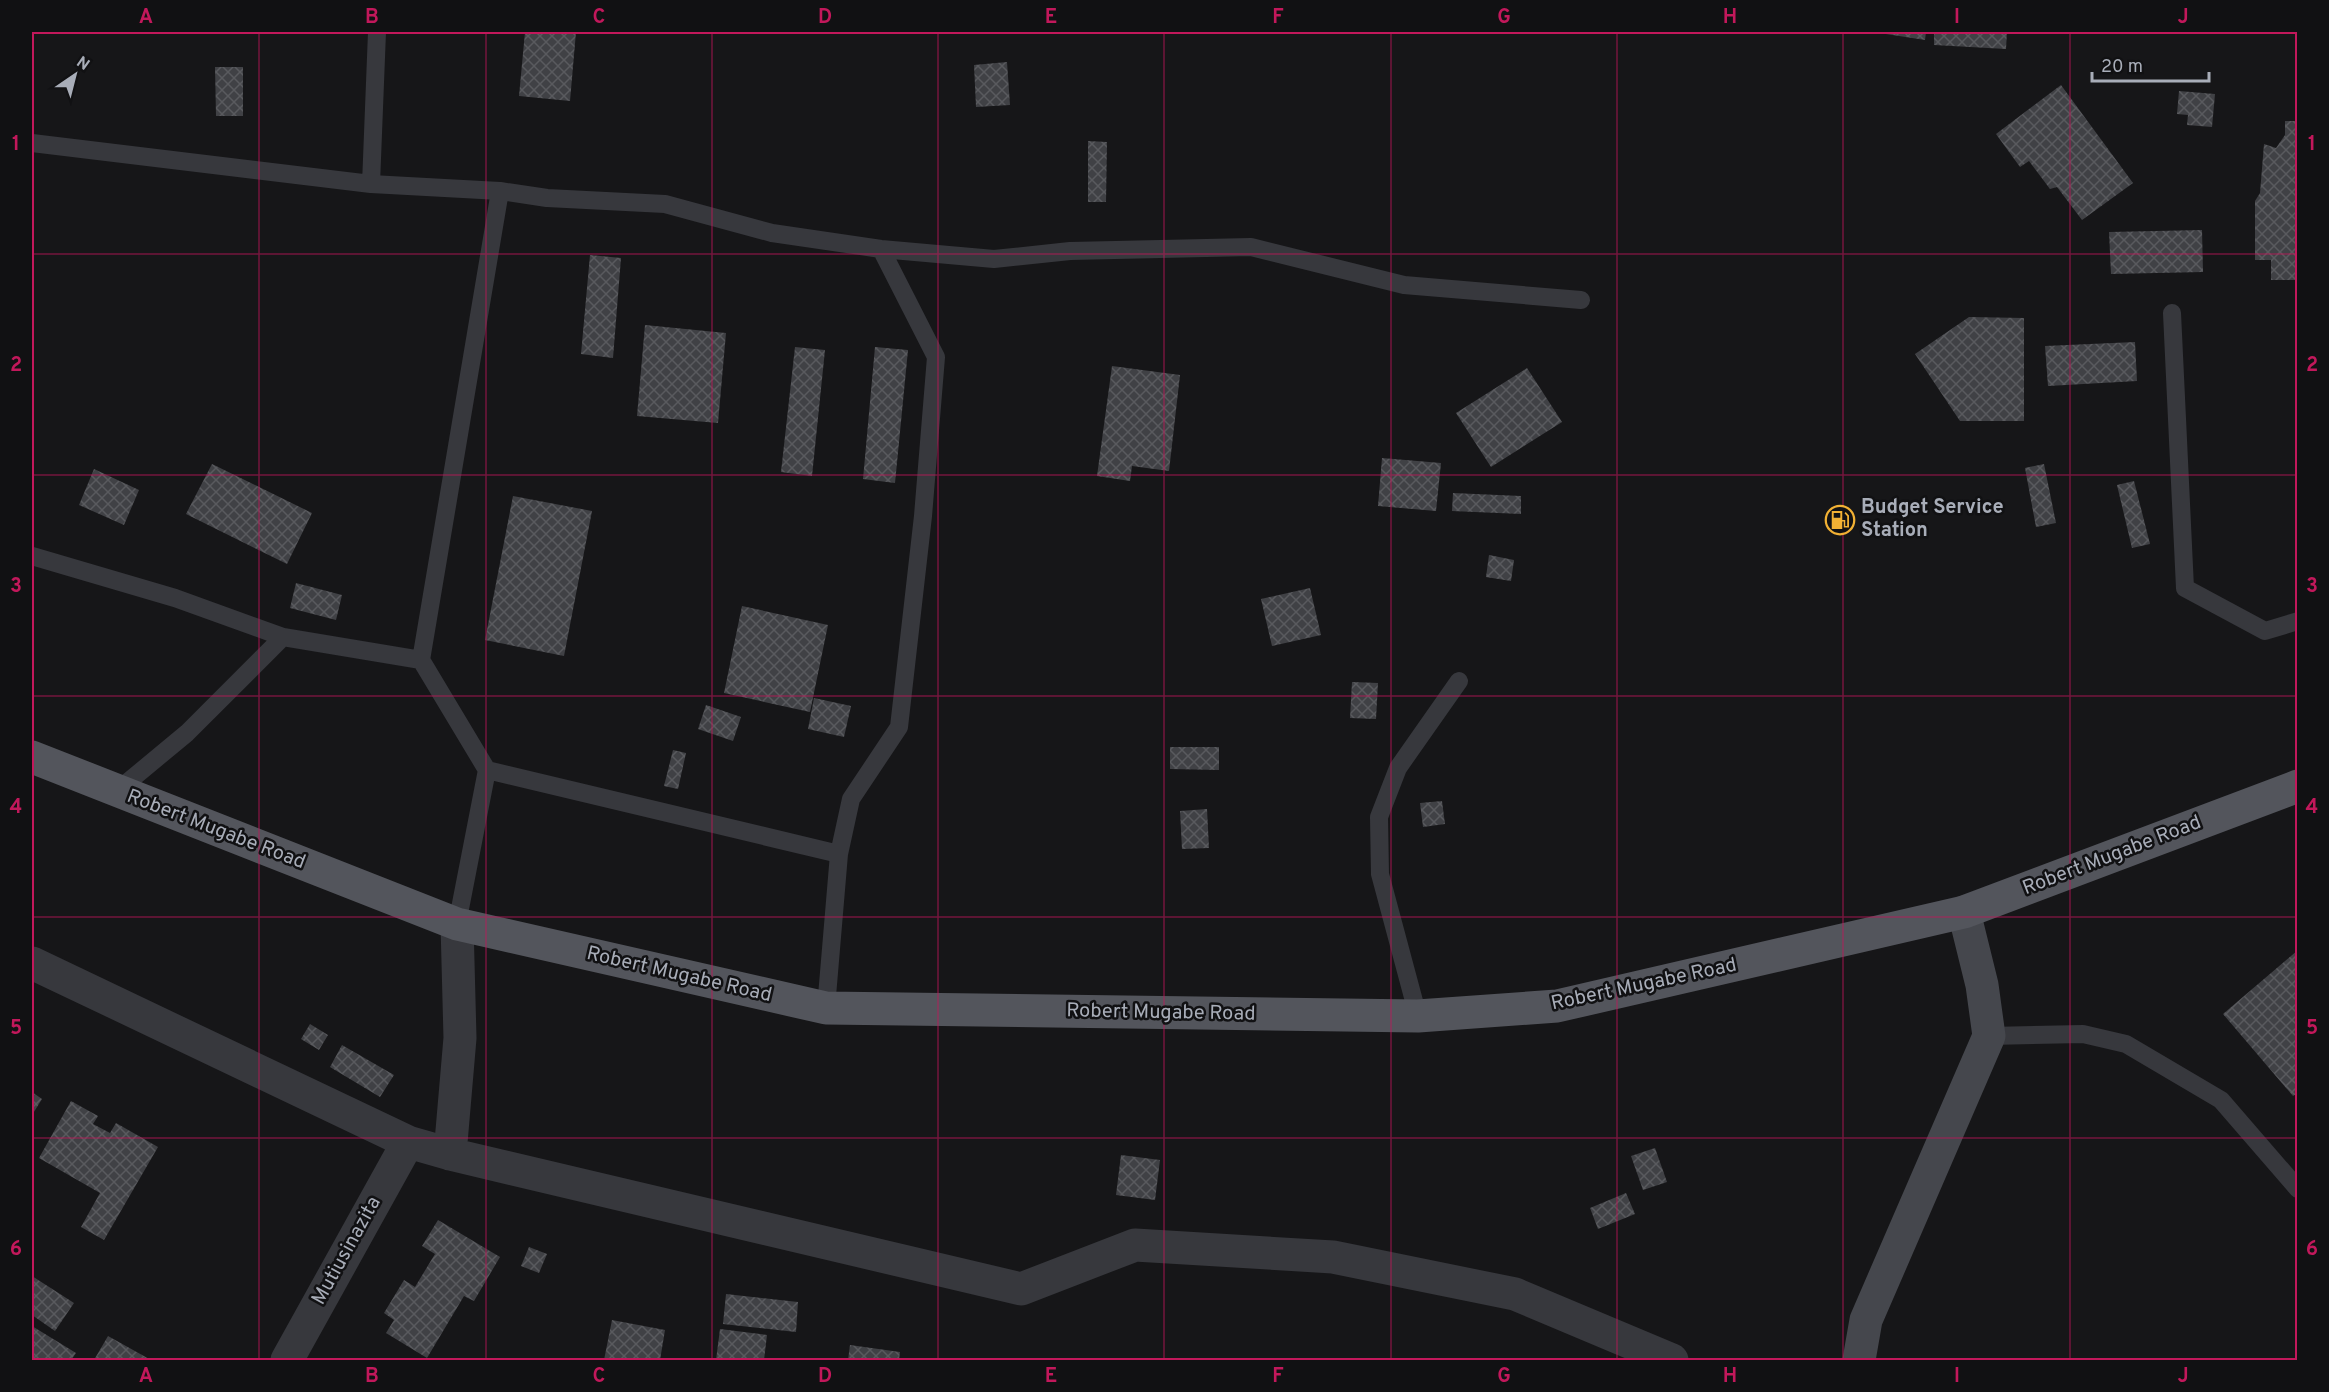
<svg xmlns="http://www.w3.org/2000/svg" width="2329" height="1392" viewBox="0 0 2329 1392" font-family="Overpass,sans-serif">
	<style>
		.building { fill: url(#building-cross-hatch) }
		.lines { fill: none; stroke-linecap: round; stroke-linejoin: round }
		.lane { stroke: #37383d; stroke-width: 18 }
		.street { stroke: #37383d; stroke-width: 33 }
		.secondary { stroke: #45474d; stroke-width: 33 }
		.primary { stroke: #53555c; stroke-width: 33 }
		.grid { fill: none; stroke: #c2185b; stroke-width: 1.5; stroke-opacity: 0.55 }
		.labels { text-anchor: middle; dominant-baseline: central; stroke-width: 5; stroke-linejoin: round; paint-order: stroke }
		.poi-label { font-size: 20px; font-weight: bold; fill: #a8adb8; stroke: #111113; text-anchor: start }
		.street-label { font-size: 20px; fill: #a8adb8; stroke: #111113 }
		.neatline { fill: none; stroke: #c2185b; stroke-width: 2 }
		.grid-label { font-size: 20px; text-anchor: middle; font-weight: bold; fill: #c2185b }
	</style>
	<defs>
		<pattern id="building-cross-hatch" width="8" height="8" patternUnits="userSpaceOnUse" patternTransform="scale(1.5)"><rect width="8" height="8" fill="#404145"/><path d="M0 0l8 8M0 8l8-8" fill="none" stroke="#595a5e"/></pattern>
	</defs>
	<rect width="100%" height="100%" fill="#161618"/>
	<!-- building -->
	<path class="building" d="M525 32H576L570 101 519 96Z
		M1873 32H1926L1925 40Z
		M1934 32H2007L2006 49 1934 45Z
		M1007 62 1010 105 976 107 974 65Z
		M215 67H243V116H216Z
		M2061 85 2133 183 2082 220 2057 187 2050 189 2029 161 2020 167 1996 134Z
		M2179 91 2215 94 2212 127 2187 125 2188 115 2177 114Z
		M2285 121H2298V280H2271V260H2255V201L2260 193 2264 144 2276 148 2285 135Z
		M1088 141 1107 142 1106 202H1088Z
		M2202 230 2203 272 2111 274 2109 232Z
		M590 255 621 258 613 358 581 354Z
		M1969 317 2024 318V421H1960L1915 354Z
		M645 325 726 333 718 423 637 416Z
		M2135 342 2137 381 2048 386 2045 346Z
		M795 347 825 350 812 476 781 472Z
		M875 347 908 350 895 483 863 479Z
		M1112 366 1180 375 1169 471 1132 466 1130 481 1097 476Z
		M1527 368 1562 422 1491 467 1456 413Z
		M1382 458 1441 463 1436 511 1378 506Z
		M212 464 312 513 287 564 186 514Z
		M2044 464 2056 523 2036 527 2025 468Z
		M94 469 139 490 124 525 79 505Z
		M2134 481 2150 544 2132 548 2117 485Z
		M1453 493 1521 496V514L1452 511Z
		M513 496 592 511 564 656 485 640Z
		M1489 555 1514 560 1511 581 1486 577Z
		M296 583 342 595 336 620 290 608Z
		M1310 588 1321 635 1272 646 1261 599Z
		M742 606 828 625 810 712 724 693Z
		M1352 682 1378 683 1376 719 1350 718Z
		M814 698 851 706 844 737 808 729Z
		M706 705 741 717 733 741 698 729Z
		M1170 747H1219V770L1170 769Z
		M673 750 686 753 678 789 664 786Z
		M1442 801 1445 824 1423 827 1420 803Z
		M1207 809 1209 848 1182 849 1180 811Z
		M2298 950V1093L2293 1096 2223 1014Z
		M310 1024 328 1035 319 1050 301 1039Z
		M342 1045 394 1075 380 1097 330 1067Z
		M32 1092 42 1099 32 1115Z
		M71 1101 98 1116 93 1124 110 1133 116 1123 158 1147 104 1240 81 1227 100 1193 39 1158Z
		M1655 1148 1667 1182 1643 1190 1631 1156Z
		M1121 1155 1160 1160 1155 1200 1116 1195Z
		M1626 1193 1635 1214 1598 1229 1590 1208Z
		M438 1220 500 1257 474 1301 464 1296 427 1358 386 1333 394 1320 384 1313 404 1280 415 1287 435 1254 422 1246Z
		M529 1247 547 1254 539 1273 521 1266Z
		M32 1276 74 1303 55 1331 32 1315Z
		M726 1294 798 1302 796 1332 723 1324Z
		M612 1320 665 1330 660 1360H604Z
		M32 1326 76 1353 71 1360H32Z
		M720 1329 767 1335 764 1360H716Z
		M108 1336 151 1360H94Z
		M850 1345 900 1352 899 1360H848Z"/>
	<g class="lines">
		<!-- lane -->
		<path class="lane" d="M377 32 371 184 500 191 421 660 487 770 457 924
			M32 143 371 184
			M500 191 547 198 665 204 772 233 881 249 994 259 1070 251 1251 247 1404 285 1581 300
			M2172 313 2185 588 2265 631 2298 621
			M32 556 175 598 283 637 421 660
			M487 770 839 854 851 799 899 727 923 516 936 357 881 249
			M117 791 187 733 283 637
			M826 1008 839 854
			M1418 1016 1380 874 1379 817 1398 768 1459 681
			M1989 1036 2083 1034 2126 1044 2221 1100 2298 1189"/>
		<!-- street -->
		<path class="street" d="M32 963 408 1142 450 1154 1021 1289 1135 1245 1333 1257 1515 1294 1672 1360
			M450 1154 460 1038 457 924
			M287 1360 408 1142"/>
		<!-- secondary -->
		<path class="secondary" d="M1859 1360 1866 1320 1989 1036 1982 985 1964 912"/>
		<!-- primary -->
		<path class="primary" d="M32 757 457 924 826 1008 1418 1016 1557 1006 1964 912 2298 786"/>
	</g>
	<!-- grid -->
	<path class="grid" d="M259 32V1360M486 32V1360M712 32V1360M938 32V1360M1164 32V1360M1391 32V1360M1617 32V1360M1843 32V1360M2070 32V1360M32 254H2298M32 475H2298M32 696H2298M32 917H2298M32 1138H2298"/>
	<!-- icons -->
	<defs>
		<g id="fuel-ring" transform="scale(1.5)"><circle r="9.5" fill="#111113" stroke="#f2b134" stroke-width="1.5"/><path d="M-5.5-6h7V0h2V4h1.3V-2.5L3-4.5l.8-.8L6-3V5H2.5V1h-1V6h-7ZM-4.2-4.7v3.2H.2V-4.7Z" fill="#f2b134"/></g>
	</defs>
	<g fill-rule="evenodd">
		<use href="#fuel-ring" x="1840" y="520"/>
	</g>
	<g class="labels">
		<!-- poi labels -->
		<g class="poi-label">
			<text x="1861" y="508">Budget Service<tspan x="1861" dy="23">Station</tspan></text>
		</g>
		<!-- street labels -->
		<g class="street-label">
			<text transform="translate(216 830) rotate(21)">Robert Mugabe Road</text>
			<text transform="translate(2112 856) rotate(-21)">Robert Mugabe Road</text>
			<text transform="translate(679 975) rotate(13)">Robert Mugabe Road</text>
			<text transform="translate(1644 985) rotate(-12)">Robert Mugabe Road</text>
			<text transform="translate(1161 1013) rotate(1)">Robert Mugabe Road</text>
			<text transform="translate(347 1251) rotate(-61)">Mutiusinazita</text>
		</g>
	</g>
	<!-- border -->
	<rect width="2329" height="1392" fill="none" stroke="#111113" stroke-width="66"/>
	<!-- north arrow -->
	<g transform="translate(75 75) rotate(35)" stroke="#111113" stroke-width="4.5" paint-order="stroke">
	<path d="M0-4.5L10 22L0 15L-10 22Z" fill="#a8adb8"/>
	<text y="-9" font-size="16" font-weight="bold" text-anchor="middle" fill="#a8adb8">N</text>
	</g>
	<!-- scale -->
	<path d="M2092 72v9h117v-9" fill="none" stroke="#a8adb8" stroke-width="3"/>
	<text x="2101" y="72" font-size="18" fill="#a8adb8" stroke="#111113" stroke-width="4.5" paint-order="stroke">20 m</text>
	<rect x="33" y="33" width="2263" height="1326" class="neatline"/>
	<g class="grid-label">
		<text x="146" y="23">A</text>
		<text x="372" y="23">B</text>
		<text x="599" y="23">C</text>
		<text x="825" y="23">D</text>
		<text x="1051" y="23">E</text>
		<text x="1278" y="23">F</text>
		<text x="1504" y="23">G</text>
		<text x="1730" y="23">H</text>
		<text x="1957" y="23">I</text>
		<text x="2183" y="23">J</text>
		<text x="16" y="150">1</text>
		<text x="2312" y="150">1</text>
		<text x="16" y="371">2</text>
		<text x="2312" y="371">2</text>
		<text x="16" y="592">3</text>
		<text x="2312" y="592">3</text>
		<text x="16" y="813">4</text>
		<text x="2312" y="813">4</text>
		<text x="16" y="1034">5</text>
		<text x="2312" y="1034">5</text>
		<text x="16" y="1255">6</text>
		<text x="2312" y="1255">6</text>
		<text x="146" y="1382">A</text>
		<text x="372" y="1382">B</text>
		<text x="599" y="1382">C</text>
		<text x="825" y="1382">D</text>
		<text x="1051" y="1382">E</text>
		<text x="1278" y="1382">F</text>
		<text x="1504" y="1382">G</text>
		<text x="1730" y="1382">H</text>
		<text x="1957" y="1382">I</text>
		<text x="2183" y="1382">J</text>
	</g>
</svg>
